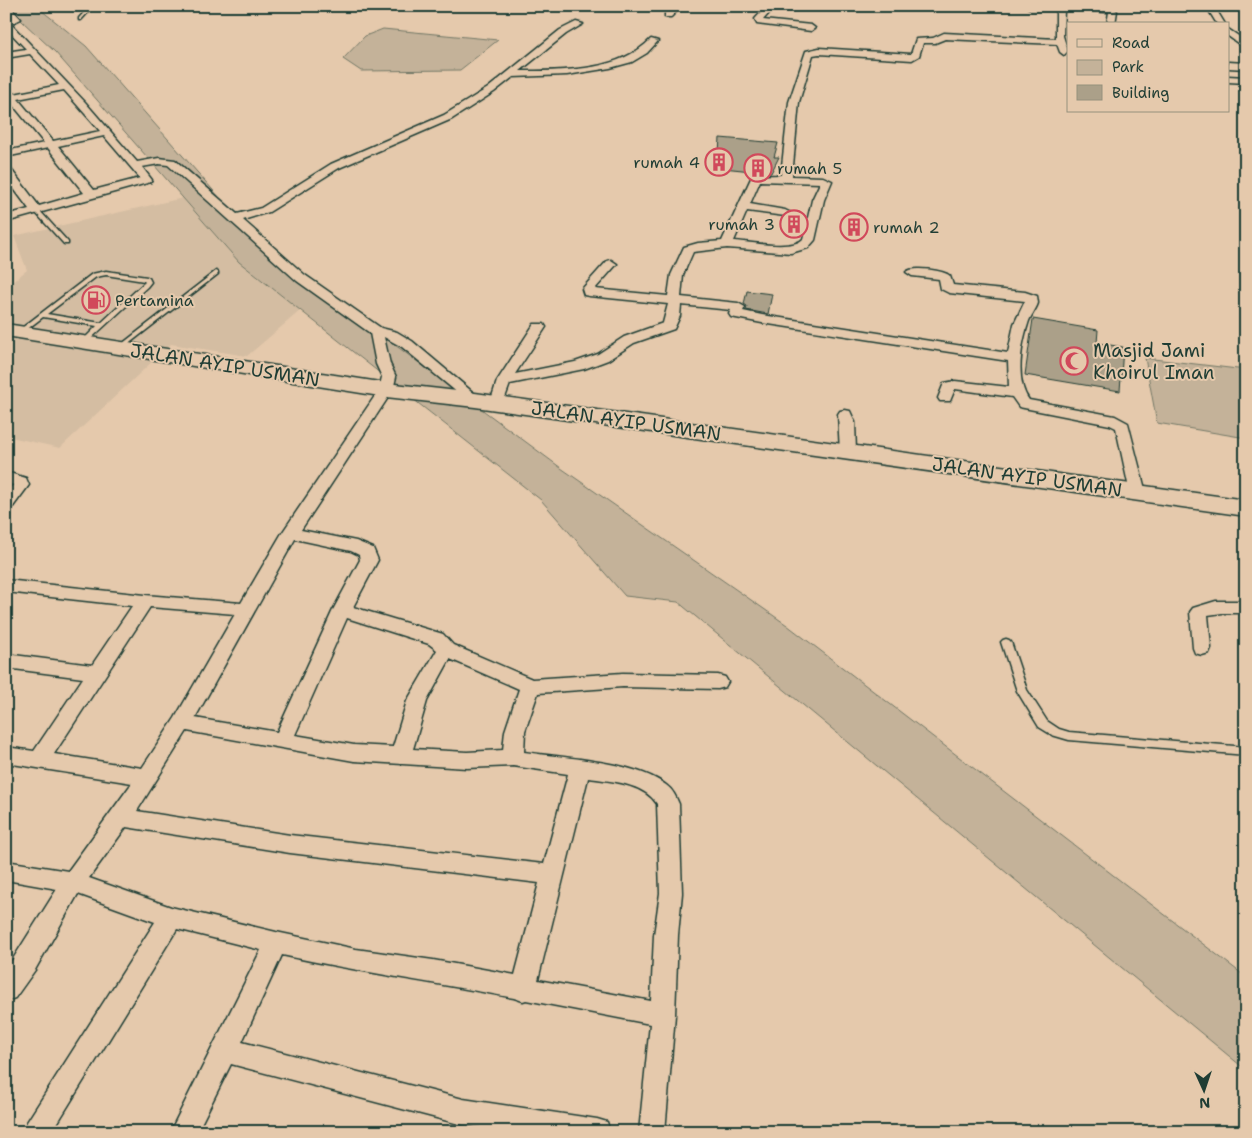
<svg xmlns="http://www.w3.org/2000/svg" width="1252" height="1138" viewBox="0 0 1252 1138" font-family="'Shantell Sans',sans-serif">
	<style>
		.built { fill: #d4bda2 }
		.green { fill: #c4b299; stroke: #727866 }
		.building { fill: #aba089; stroke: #1f3d34 }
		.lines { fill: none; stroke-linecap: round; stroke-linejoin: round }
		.service-casing { stroke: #1f3d34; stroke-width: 3 }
		.minor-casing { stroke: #1f3d34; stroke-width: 3 }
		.primary-casing { stroke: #1f3d34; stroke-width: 3 }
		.service { fill: #e5c9ac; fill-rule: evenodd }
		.minor { fill: #e5c9ac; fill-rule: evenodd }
		.primary { fill: #e5c9ac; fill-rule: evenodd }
		.labels { text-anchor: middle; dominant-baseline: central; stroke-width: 4; stroke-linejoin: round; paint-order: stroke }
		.far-poi-label { font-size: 16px; fill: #1f3d34; stroke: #e5c9ac; text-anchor: start }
		.poi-label { font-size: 19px; fill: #1f3d34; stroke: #e5c9ac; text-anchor: start }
		.street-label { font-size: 19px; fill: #1f3d34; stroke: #e5c9ac }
	</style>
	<rect width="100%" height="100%" fill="#e5c9ac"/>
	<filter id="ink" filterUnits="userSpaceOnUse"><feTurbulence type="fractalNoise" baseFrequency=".02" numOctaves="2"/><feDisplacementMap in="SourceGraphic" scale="10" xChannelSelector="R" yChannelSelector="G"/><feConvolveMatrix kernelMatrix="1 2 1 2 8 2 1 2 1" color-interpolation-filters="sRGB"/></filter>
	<g filter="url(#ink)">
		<!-- built -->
		<path class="built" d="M183 198 239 262 301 310 247 356 171 344 60 448 6 436V287L27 270 14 236Z"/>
		<!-- green -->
		<path class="green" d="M6 6H36L86 46 264 248 561 468 787 625 1246 977V1070L678 602 625 596 541 500 239 262 55 52Z
			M383 29 498 40 460 70 361 71 343 59 365 36Z
			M1145 358 1246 370V438L1157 423Z"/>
		<!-- building -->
		<path class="building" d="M720 138 778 143 774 157H779L771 173 723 168V166H718Z
			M747 291 772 294 768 314 746 310 747 306 744 304Z
			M1033 319 1098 330 1097 343 1123 347 1120 391 1025 375Z"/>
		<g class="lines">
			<!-- service casing -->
			<g class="service-casing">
				<path id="service" d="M90 6H94L81 20H79V18Z
					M728 6H733L730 8Z
					M35 210H39L68 242V244H64L35 212Z
					M106 271 147 277 149 278 151 282 147 287 85 344H81L80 343 97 326 43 317 22 333H18V331L92 274ZM106 275 144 281 145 282 101 323 47 314 96 277Z
					M216 271 218 272V274L122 349H118V347Z
					M1006 639 1009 640 1011 642 1027 690 1047 721 1059 729 1069 732 1246 747V755L1069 740 1052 735 1039 727 1017 691 1001 642 1003 640Z"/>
			</g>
			<!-- minor casing -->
			<g class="minor-casing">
				<path id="minor" d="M6 6H9L21 19 11 24 85 102 137 162 159 158 175 160 237 214 261 208 331 164 444 115 488 88 560 30 576 22 583 24 566 34 520 71C563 71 619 72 651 39L658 41 647 53 632 62 610 68 567 75 513 77 494 92 452 119 339 168 269 212 243 220 305 275 381 328 397 332 412 341 482 400 480 403H470L402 347 384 337 390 364 396 377 393 390 301 530 356 541 373 548 378 560 353 607 443 634 453 645 532 679 623 673 718 675 725 677 728 682 725 687 718 689 623 687 538 693 525 731 524 752C564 758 634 761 666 785 673 790 676 797 679 804L682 893 678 935 675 1015 665 1132H639L650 1024 526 1000 523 1001 514 998C437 983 359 972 282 955L242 1042 463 1099 597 1119 607 1122 610 1132H506L463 1125 231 1064 197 1132H170L261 950 177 929 52 1132H24L27 1122 155 922 78 894 35 970 15 998 6 1001V970L57 889 6 880V861L68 871 132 783 6 763V747L34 751 83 678 6 668V654L92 665 132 606 6 592V580L145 595 241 603 282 533 379 390 382 377 376 364 370 333 297 281 168 165 159 164 142 167 152 180 151 182 6 222V215L29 209 6 178V167L10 168 39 206 84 193 48 148 6 157V151L44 143 9 100 6 101V87L14 94 59 85 30 54 6 58V52L26 49 6 28V20L11 18 6 13ZM64 90 100 131 53 141 18 99ZM104 136 140 178 94 190 58 146ZM295 539 351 551 359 555 360 560 333 610 277 732 195 718ZM150 607 235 614 175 718 142 768 54 754ZM347 618 429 644 437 650 407 701 393 747 354 745 295 735ZM450 659 519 689 505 731 503 750 467 752 413 749 427 701ZM187 731 354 761 467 768 513 766 568 774 544 864 290 835 137 811ZM588 778C611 781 644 783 657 804L660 893 654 935 651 1001 538 980ZM126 827 290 853 539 883 515 975 433 960 356 949 276 932 171 907 89 878Z
					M673 6H682L671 17H665V13Z
					M767 6H778L771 11 763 20 811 25 815 28 811 31 757 24 755 19Z
					M1025 6 1112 8 1117 11 1115 24H1107L1109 12 1064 10 1063 36 1068 51 1064 55 1060 52 1057 44 945 39 935 43H923L919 56 912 60 819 54 813 55 799 102 792 176 823 177 832 181 824 200 815 240 808 248 791 253 727 248 693 252 683 275 681 297 738 303 745 307 743 311 762 315 1008 353 1014 324 1025 301 949 293 941 289 939 279 912 276 906 272C912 266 944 270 950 276L953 285 1025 292 1037 296 1038 303C1036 310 1030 316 1028 324 1021 345 1015 381 1029 400L1115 416 1128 423 1146 493 1144 496H1132L1130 493 1116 428 1110 425 1019 407 1012 397 955 389 950 401H940L938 398 944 383 955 381 1009 387 1008 361 762 323 731 317 729 314 731 310 681 305 680 316 674 329 634 343 608 360 584 369 510 384 502 406H492L490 403 497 381 534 324H544L546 327 515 374 575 362 598 354 624 337 663 323 668 304 589 296 584 295 582 289 607 261 611 260 617 264 595 289 668 296 671 275 684 247 698 243 722 241 752 176 781 175 789 102 806 51 819 48 911 54 916 39 933 38 944 33 1056 39V10L1029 8ZM760 181 820 183 812 200 803 239C792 251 751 242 734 241L747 211 785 216 791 213 785 210 750 204Z
					M1206 6H1214L1225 24H1217Z
					M1228 29 1246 41V49L1228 36Z
					M1228 62 1246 63V69L1228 68Z
					M1228 76 1246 77V83L1228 82Z
					M845 410 850 411 855 422 856 452 853 455H843L840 452 838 414 840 411Z
					M6 472 26 478 29 485 12 508 6 509V493L13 485 6 482Z
					M1216 601H1246V613H1222L1208 615 1211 648 1209 653 1202 655 1195 653 1193 648 1190 612 1193 608Z"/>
			</g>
			<!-- primary casing -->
			<g class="primary-casing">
				<path id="primary" d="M6 324 386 383 475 393 1246 500V516L475 407 386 397 6 336Z"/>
			</g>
			<!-- service -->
			<use href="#service" class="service"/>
			<!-- minor -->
			<use href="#minor" class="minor"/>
			<!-- primary -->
			<use href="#primary" class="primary"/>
		</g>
	</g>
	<!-- icons -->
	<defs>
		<g id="building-ring" transform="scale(1.4375)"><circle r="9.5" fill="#e5c9ac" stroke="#d1495b" stroke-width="1.5"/><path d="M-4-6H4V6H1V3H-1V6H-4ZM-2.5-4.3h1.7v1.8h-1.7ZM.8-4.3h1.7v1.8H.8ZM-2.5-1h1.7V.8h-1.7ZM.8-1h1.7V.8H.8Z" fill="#d1495b"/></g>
		<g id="fuel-ring" transform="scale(1.4375)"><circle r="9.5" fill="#e5c9ac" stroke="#d1495b" stroke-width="1.5"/><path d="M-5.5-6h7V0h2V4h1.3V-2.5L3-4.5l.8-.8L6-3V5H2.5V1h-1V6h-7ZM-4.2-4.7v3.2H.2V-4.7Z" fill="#d1495b"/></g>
		<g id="mosque-ring" transform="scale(1.4375)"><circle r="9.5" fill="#e5c9ac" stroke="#d1495b" stroke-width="1.5"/><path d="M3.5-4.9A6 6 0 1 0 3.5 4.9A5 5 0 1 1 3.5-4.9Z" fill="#d1495b"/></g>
	</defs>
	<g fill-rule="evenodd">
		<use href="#building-ring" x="719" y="162"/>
		<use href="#building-ring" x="758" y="168"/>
		<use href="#building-ring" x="794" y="224"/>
		<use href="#building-ring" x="854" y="227"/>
		<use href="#fuel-ring" x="96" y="300"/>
		<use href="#mosque-ring" x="1074" y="361"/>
	</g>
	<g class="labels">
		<!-- far-poi labels -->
		<g class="far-poi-label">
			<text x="700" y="162" text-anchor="end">rumah 4</text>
			<text x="777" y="168">rumah 5</text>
			<text x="775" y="224" text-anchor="end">rumah 3</text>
			<text x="873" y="227">rumah 2</text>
			<text x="115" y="300">Pertamina</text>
		</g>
		<!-- poi labels -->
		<g class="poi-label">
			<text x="1093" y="350">Masjid Jami<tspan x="1093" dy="22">Khoirul Iman</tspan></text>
		</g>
		<!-- street labels -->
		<g class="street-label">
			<text transform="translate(225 365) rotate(9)">JALAN AYIP USMAN</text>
			<text transform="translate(626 421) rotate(8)">JALAN AYIP USMAN</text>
			<text transform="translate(1027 477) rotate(8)">JALAN AYIP USMAN</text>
		</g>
	</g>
	<!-- margin -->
	<rect width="1252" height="1138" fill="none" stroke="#e5c9ac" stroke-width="25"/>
	<rect x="12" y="12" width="1227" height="1113" fill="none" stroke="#1f3d34" stroke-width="2" filter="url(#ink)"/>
	<!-- legend -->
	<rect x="1067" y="22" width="162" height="90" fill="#e5c9ac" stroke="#96917c"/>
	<rect x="1077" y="39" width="25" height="8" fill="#e5c9ac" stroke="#96917c"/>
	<text x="1112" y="48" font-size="15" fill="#1f3d34">Road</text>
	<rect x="1077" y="60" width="25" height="15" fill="#c4b299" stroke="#96917c"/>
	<text x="1112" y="72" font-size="15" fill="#1f3d34">Park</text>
	<rect x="1077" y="85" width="25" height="15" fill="#aba089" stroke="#96917c"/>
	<text x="1112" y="98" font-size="15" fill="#1f3d34">Building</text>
	<!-- north arrow -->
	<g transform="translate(1204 1090) rotate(177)" stroke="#e5c9ac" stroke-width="4" paint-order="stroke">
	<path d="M0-4L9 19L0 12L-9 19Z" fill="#1f3d34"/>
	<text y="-8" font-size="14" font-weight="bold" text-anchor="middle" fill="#1f3d34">N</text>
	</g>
</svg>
